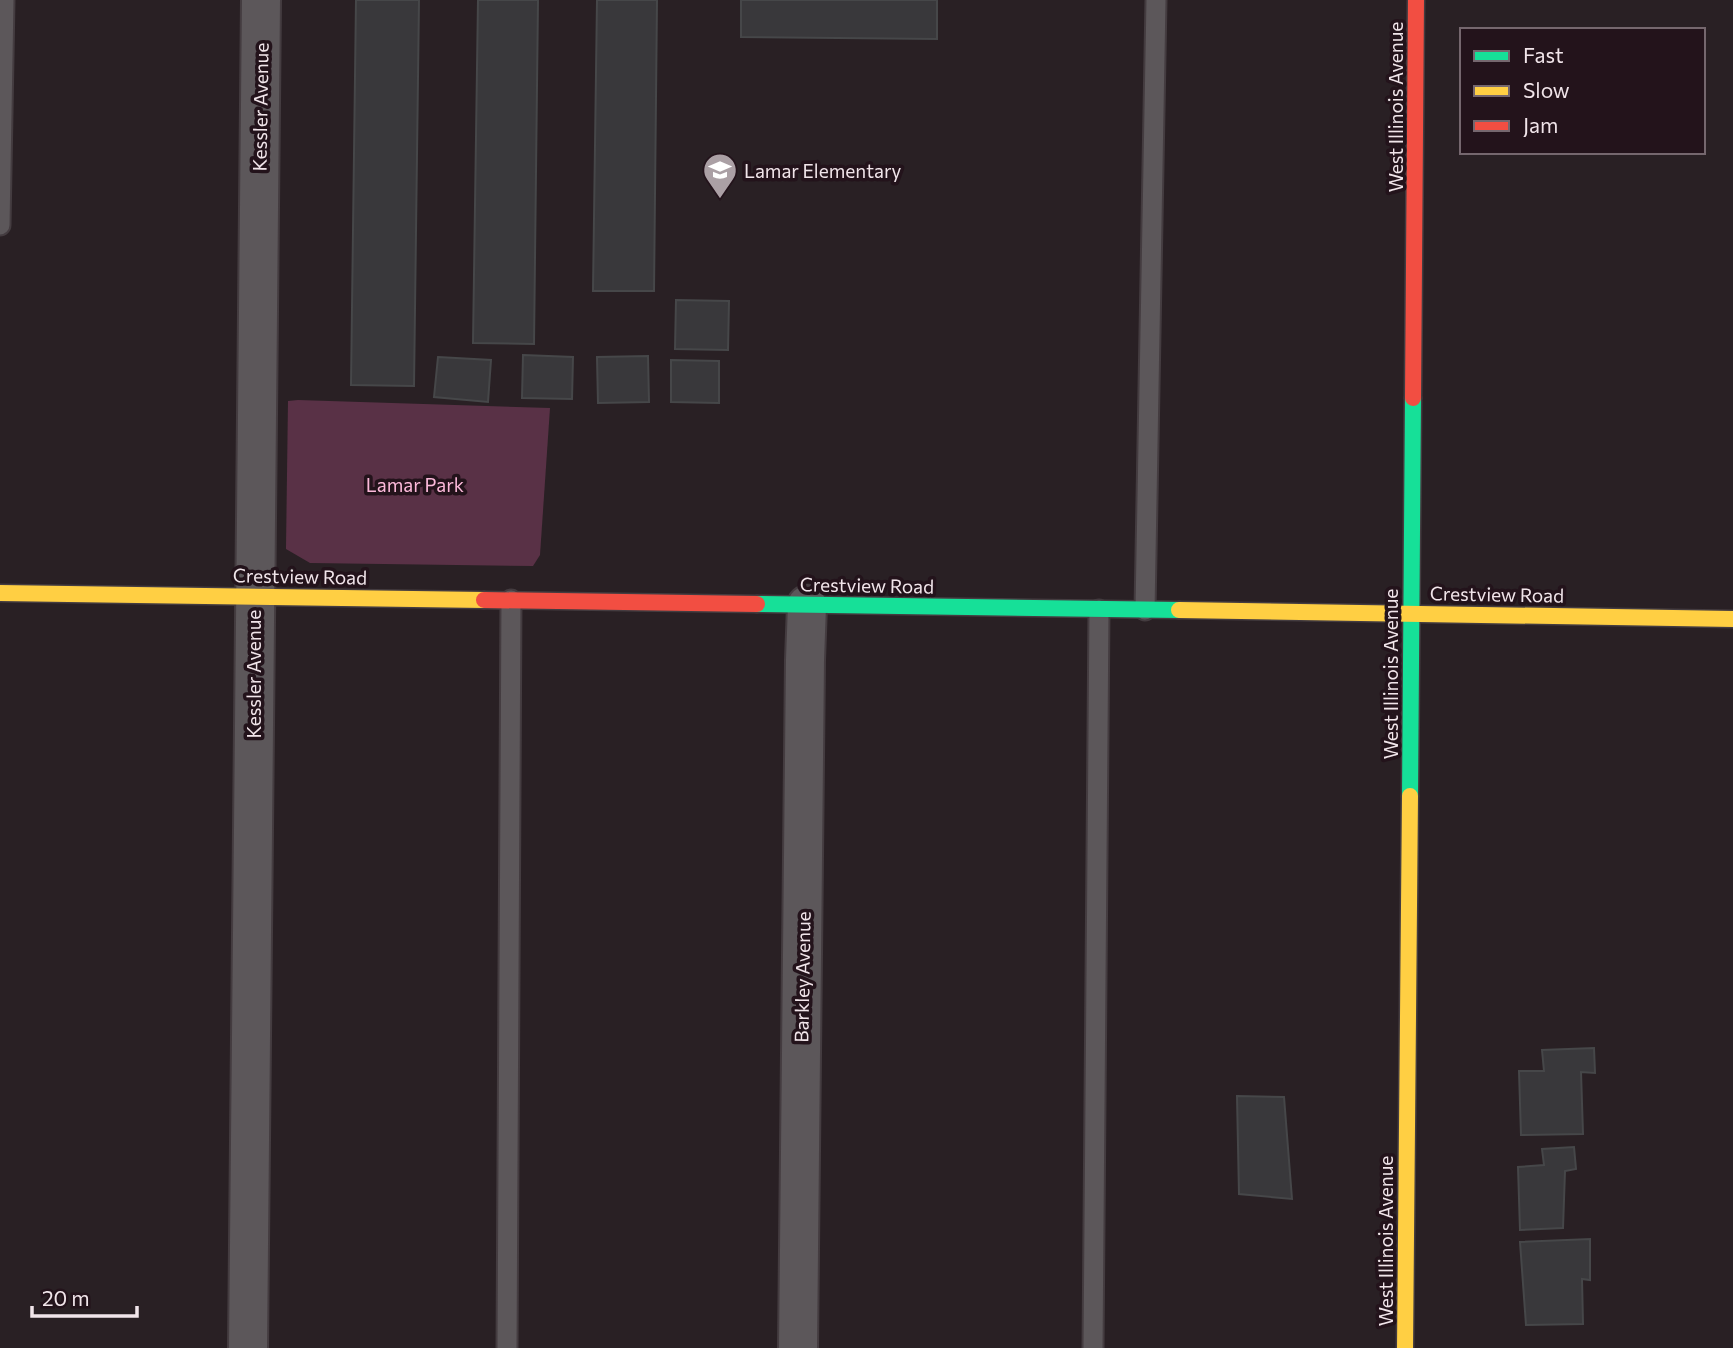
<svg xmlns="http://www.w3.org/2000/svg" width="1733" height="1348" viewBox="0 0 1733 1348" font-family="Commissioner,sans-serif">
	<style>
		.green { fill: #593146 }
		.building { fill: #39383b; stroke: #464749; stroke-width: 2 }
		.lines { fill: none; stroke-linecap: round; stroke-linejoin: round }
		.lane-casing { stroke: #443c40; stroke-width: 23 }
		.street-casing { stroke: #443c40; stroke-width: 42 }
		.fast-casing { stroke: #443c40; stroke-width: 19 }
		.slow-casing { stroke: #443c40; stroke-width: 19 }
		.jam-casing { stroke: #443c40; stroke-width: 19 }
		.lane { stroke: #5c575a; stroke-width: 19 }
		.street { stroke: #5c575a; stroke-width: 38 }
		.fast { stroke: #16e098; stroke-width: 16 }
		.slow { stroke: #ffcf43; stroke-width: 16 }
		.jam { stroke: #f24e42; stroke-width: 16 }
		.labels { text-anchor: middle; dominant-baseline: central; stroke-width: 7; stroke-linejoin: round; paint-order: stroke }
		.street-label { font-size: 19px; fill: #f1e5ea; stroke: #23131b }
		.poi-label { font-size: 19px; fill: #f1e5ea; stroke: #23131b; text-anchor: start }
		.park-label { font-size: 19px; fill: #fcb9da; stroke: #23131b }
	</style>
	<rect width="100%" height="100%" fill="#292024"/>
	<!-- green -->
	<path class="green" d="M298 400 550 408 540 555 533 566 310 563 286 549 288 401Z"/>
	<!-- building -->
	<path class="building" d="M356 0H419L414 386 351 385Z
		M478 0H538L534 344 473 343Z
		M597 0H657L654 291H593Z
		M741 0H937V39L741 37Z
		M676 300 729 301 728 350 675 349Z
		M523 355 573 357 572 399 522 398Z
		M648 356 649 402 598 403 597 357Z
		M438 357 491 360 488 402 434 397Z
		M671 360 719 361V403L671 402Z
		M1594 1048 1595 1073 1581 1072 1583 1134 1521 1135 1519 1071H1544L1542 1050Z
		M1237 1096 1284 1097 1292 1199 1239 1194Z
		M1574 1147 1576 1169 1565 1171 1563 1228 1520 1230 1518 1167 1544 1165 1542 1149Z
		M1590 1239V1280L1582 1279 1583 1324 1526 1325 1520 1242Z"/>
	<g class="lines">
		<!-- lane casing -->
		<g class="lane-casing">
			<path id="lane" d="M0 225 4 0
				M1145 610 1156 0
				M507 1348 511 600
				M1093 1348 1099 610"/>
		</g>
		<!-- street casing -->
		<g class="street-casing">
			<path id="street" d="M248 1348 261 0
				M798 1348 805 660 807 605"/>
		</g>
		<!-- fast casing -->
		<g class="fast-casing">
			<path id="fast" d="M757 604 1179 610
				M1410 796 1413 398"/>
		</g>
		<!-- slow casing -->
		<g class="slow-casing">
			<path id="slow" d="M0 593 484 600
				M1179 610 1733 619
				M1405 1348 1410 796"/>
		</g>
		<!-- jam casing -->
		<g class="jam-casing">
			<path id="jam" d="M1413 398 1416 0
				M484 600 757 604"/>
		</g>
		<!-- lane -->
		<use href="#lane" class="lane"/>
		<!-- street -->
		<use href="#street" class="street"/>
		<!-- fast -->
		<use href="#fast" class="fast"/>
		<!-- slow -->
		<use href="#slow" class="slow"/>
		<!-- jam -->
		<use href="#jam" class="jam"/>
	</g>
	<!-- icons -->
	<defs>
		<g id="school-pin" transform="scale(1.75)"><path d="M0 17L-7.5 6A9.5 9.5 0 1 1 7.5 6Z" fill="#aba0a5" stroke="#23131b"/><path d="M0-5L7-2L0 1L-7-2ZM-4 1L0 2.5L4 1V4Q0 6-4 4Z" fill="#fff"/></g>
	</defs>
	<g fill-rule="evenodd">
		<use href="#school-pin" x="720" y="170"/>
	</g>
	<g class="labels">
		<!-- street labels -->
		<g class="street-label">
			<text transform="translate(260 107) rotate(-89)">Kessler Avenue</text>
			<text transform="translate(1395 107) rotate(-90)">West Illinois Avenue</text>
			<text transform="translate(300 576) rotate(1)">Crestview Road</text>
			<text transform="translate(867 585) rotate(1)">Crestview Road</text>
			<text transform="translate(1497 594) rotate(1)">Crestview Road</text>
			<text transform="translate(253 674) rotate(-90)">Kessler Avenue</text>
			<text transform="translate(1390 674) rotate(-90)">West Illinois Avenue</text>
			<text transform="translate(802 977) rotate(-89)">Barkley Avenue</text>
			<text transform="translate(1385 1241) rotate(-90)">West Illinois Avenue</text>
		</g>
		<!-- poi labels -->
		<g class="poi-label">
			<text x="744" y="170">Lamar Elementary</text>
		</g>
		<!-- park labels -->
		<g class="park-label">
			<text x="415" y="484">Lamar Park</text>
		</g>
	</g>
	<!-- legend -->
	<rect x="1460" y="28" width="245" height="126" fill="#23131b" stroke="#75676e" stroke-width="2"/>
	<rect x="1474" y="51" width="35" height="10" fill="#16e098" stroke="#75676e" stroke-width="2"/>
	<text x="1523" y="63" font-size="21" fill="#f1e5ea">Fast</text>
	<rect x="1474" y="86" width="35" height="10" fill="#ffcf43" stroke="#75676e" stroke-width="2"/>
	<text x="1523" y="98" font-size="21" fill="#f1e5ea">Slow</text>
	<rect x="1474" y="121" width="35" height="10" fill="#f24e42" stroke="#75676e" stroke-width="2"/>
	<text x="1523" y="133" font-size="21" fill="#f1e5ea">Jam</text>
	<!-- scale -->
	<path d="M32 1306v10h105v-10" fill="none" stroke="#f1e5ea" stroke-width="3.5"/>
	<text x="42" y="1306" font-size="21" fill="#f1e5ea" stroke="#23131b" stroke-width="5" paint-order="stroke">20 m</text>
</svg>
